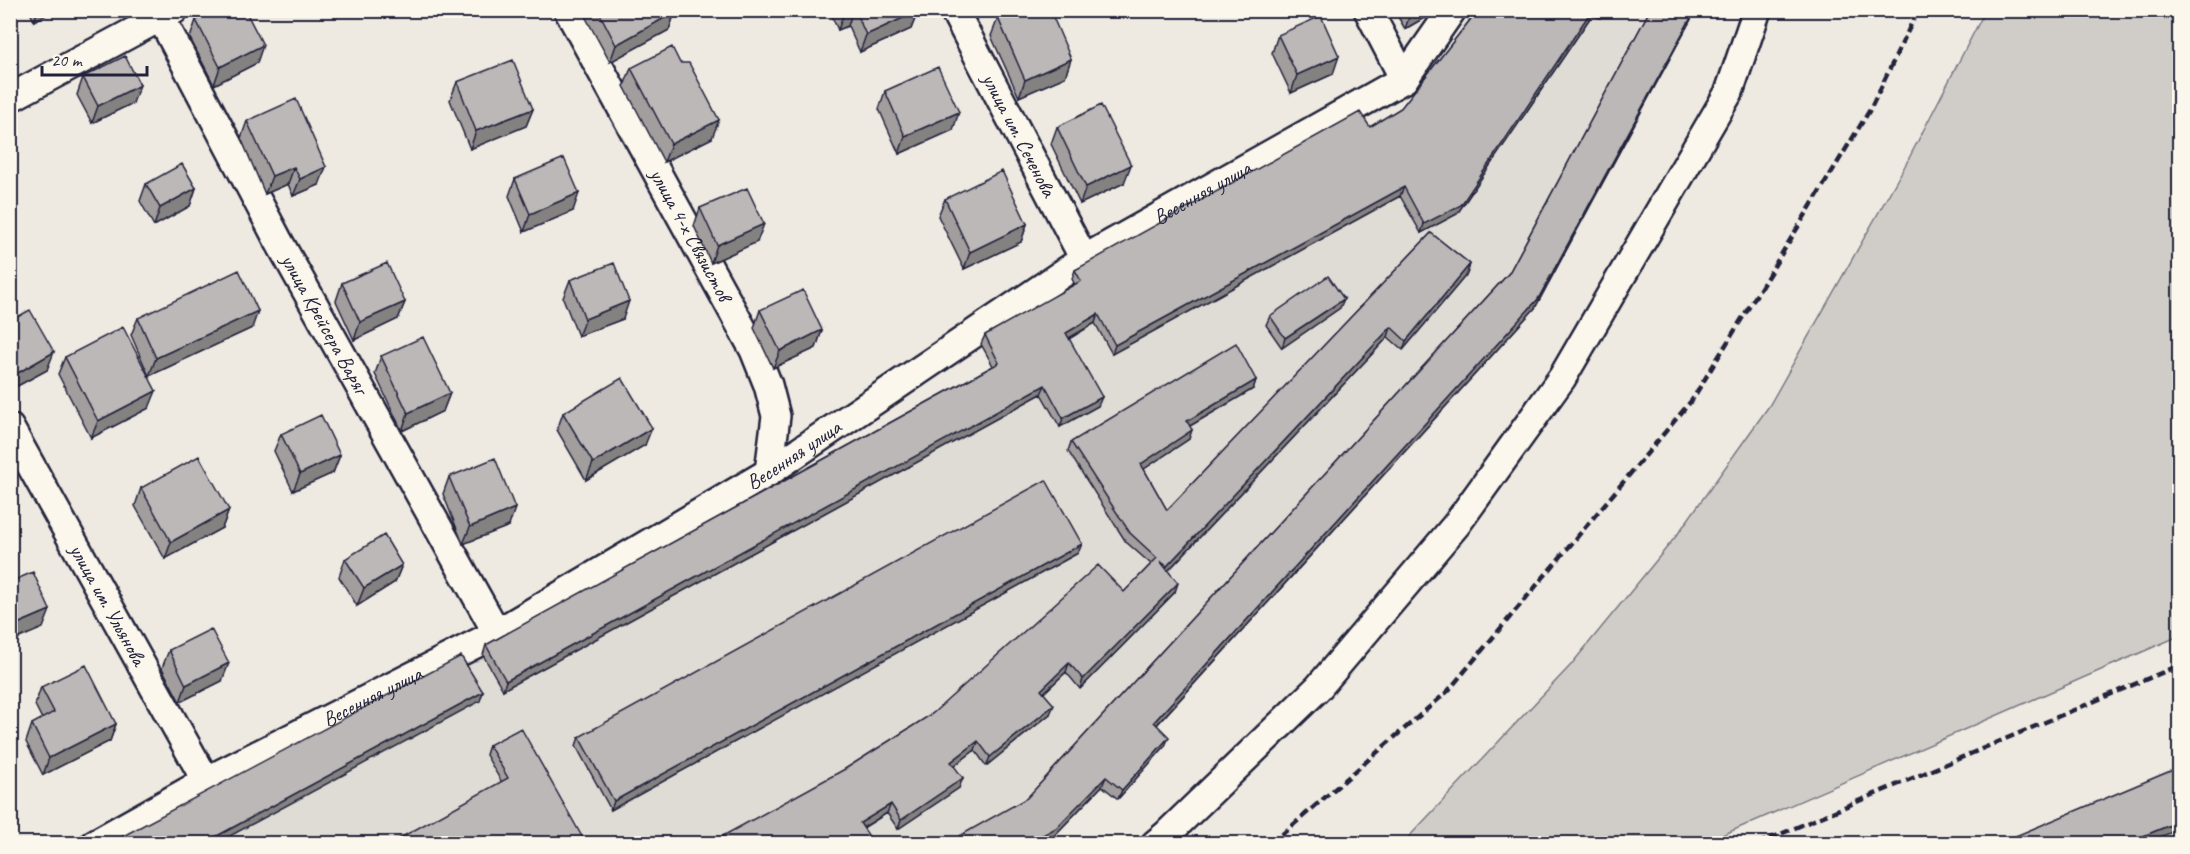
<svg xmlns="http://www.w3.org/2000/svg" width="2190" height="854" viewBox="0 0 2190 854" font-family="Caveat,sans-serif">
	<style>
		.built { fill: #dfdbd5 }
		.green { fill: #d0cdc9; stroke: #797882; stroke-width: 1.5 }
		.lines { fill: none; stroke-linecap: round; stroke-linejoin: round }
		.street-casing { stroke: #22223b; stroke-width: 32 }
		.street { stroke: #fbf7ec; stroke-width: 27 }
		.rail { stroke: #22223b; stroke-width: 4.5; stroke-dasharray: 9 4.5; stroke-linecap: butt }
		.wall { fill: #a29e9e; stroke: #22223b; stroke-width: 1.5 }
		.shaded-wall { fill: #848181; stroke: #22223b; stroke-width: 1.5 }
		.building { fill: #bcb8b8; stroke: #22223b; stroke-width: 1.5 }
		.labels { text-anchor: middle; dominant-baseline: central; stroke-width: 4.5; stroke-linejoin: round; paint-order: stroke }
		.street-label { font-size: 21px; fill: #22223b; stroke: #fbf7ec }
	</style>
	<rect width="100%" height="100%" fill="#eeeae2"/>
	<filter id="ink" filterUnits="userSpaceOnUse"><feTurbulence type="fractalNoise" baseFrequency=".0167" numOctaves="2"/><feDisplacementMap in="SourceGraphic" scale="12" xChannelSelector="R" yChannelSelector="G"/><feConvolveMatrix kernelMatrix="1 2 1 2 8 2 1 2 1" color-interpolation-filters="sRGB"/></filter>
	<g filter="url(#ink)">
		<!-- built -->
		<path class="built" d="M1473 11H1696L1535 308 1151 731 1165 746 1118 799 1102 786 1052 838 1041 843 126 844 996 371 981 344 1072 279 1367 136 1398 117Z"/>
		<!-- green -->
		<path class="green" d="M1985 11H2179V636L1704 843H1403L1570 666 1677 535 1769 406 1906 164Z"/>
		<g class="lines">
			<!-- street casing -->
			<g class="street-casing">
				<g id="street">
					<path id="s1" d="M157 10 278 240 497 633"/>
					<path id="s2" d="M568 10 754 350 768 385 776 416 769 472"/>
					<path id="s3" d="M954 10 1084 259"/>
					<path d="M1368 10 1404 79"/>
					<path d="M10 98 174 10"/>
					<path id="s4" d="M10 428 206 781"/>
					<path id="s5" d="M94 844 206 781 497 633 769 472 1084 259 1404 79 1452 10"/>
					<path d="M1155 844 1167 834 1318 688 1456 525 1562 378 1729 92 1757 10"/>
				</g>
			</g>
			<!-- street -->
			<use href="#street" class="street"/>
			<!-- rail -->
			<path class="rail" d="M1271 844 1448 691 1692 400 1871 108 1918 10
				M1757 844 2180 665"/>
		</g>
		<!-- wall -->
		<path class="wall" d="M29 10H55L34 21Z
			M588 10H598L675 12 669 30 610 62 586 18Z
			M829 10H917L918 11 911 29 860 52 848 26 838 30Z
			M1394 10H1438L1405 29Z
			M1478 10H1605L1600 18 1592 15 1457 214 1421 233 1400 196 1112 354 1095 323 1069 339 1098 406 1060 427 1041 394 503 690 483 655 486 645 993 366 981 344 985 335 1075 285 1072 279 1075 270 1370 127 1401 108Z
			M1650 10H1696L1535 308 1157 725 1165 746 1118 799 1102 786 1052 838 1027 798 1509 273Z
			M1038 14 1071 59 1065 77 1019 97 991 36 998 18Z
			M196 20 257 63 214 85 190 38Z
			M1278 35 1333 74 1291 93 1272 53Z
			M631 68 712 138 664 162 624 86Z
			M83 77 133 103 92 123 77 95Z
			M457 82 533 109 526 126 470 149 450 100Z
			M885 91 953 130 899 154 879 109Z
			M247 121 319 185 293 196 288 184 265 194 241 138Z
			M1057 127 1124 183 1080 204 1051 144Z
			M515 179 573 211 524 232 509 196Z
			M146 184 196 188 190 206 154 226 140 201Z
			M945 199 1027 224 1021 242 964 269 938 216Z
			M700 208 757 242 711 263 694 226Z
			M1431 233 1470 264 1467 274 1403 350 1388 337 1168 571 1175 592 1080 689 1066 672 1044 693 1050 714 986 766 975 750 954 766 959 788 898 829 887 813 863 828 845 769 1124 592 1151 564 1126 542 1068 451 1071 442 1256 380 1253 389 1190 426 1189 439 1144 469 1167 510Z
			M570 280 623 319 578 336 563 298Z
			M342 283 405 302 398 319 354 340 336 301Z
			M1340 308 1282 348 1266 325 1270 316Z
			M760 310 822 330 816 348 773 368 754 328Z
			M138 318 252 328 149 376 131 335Z
			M10 321 47 370 10 390Z
			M381 356 450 393 443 411 402 431 375 374Z
			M65 357 149 408 91 438 58 374Z
			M563 413 645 445 586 480 557 430Z
			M281 434 340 455 333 473 293 491 274 451Z
			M449 477 509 526 463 544 443 494Z
			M141 488 229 510 222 528 165 559 135 506Z
			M1078 553 611 810 576 746 579 737Z
			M345 559 402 565 395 582 357 606 339 577Z
			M169 650 222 681 180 702 162 668Z
			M41 687 116 724 110 741 43 775 26 742 32 724 42 719 35 705Z
			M489 745 585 843 501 781 486 755Z"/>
		<!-- shaded-wall -->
		<path class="shaded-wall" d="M38 10H55L34 21Z
			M848 10H853L848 26 838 30 844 12Z
			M1413 10H1438L1405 29 1411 11Z
			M1592 10H1593L1592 15 1457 214 1421 233 1424 224Z
			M1695 10H1696L1535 308 1151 731 1154 722 1538 299Z
			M918 11 911 29 860 52 866 35Z
			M675 12 669 30 610 62 616 45Z
			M263 45 257 63 214 85 220 67Z
			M1339 56 1333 74 1291 93 1297 75Z
			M1071 59 1065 77 1019 97 1025 80Z
			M140 85 133 103 92 123 98 106Z
			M533 109 526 126 470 149 476 131Z
			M959 112 953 130 899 154 905 136Z
			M719 120 712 138 664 162 671 144Z
			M1131 165 1124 183 1080 204 1086 187Z
			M294 167 288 184 265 194 272 176Z
			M326 167 319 185 293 196 300 179Z
			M1404 187 1400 196 1112 354 1115 345Z
			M196 188 190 206 154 226 160 208Z
			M579 193 573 211 524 232 530 214Z
			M764 224 757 242 711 263 717 245Z
			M1027 224 1021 242 964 269 970 252Z
			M1470 264 1467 274 1403 350 1406 341Z
			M1344 299 1340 308 1282 348 1285 338Z
			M629 301 623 319 578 336 585 319Z
			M405 302 398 319 354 340 360 322Z
			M258 311 252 328 149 376 156 358Z
			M1098 314 1095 323 1062 342 1066 333Z
			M1391 327 1388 337 1164 575 1167 566Z
			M822 330 816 348 773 368 780 351Z
			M54 352 47 370 10 390V387L16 374Z
			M1256 380 1253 389 1183 430 1187 421Z
			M1045 385 1041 394 503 690 506 681Z
			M156 391 149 408 91 438 98 421Z
			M450 393 443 411 402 431 408 413Z
			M1102 397 1098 406 1060 427 1063 418Z
			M652 428 645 445 586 480 593 463Z
			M1192 430 1189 439 1138 473 1141 464Z
			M340 455 333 473 293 491 300 474Z
			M515 508 509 526 463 544 470 527Z
			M229 510 222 528 165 559 171 542Z
			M1082 544 1078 553 611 810 614 801Z
			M402 565 395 582 357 606 364 588Z
			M1178 583 1175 592 1080 689 1083 679Z
			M50 610 43 628 10 642V627Z
			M229 663 222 681 180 702 186 685Z
			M1069 663 1066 672 1037 699 1041 690Z
			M483 692 480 701 217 843H204Z
			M1054 705 1050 714 986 766 990 757Z
			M116 724 110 741 43 775 49 758Z
			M1169 737 1165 746 1118 799 1122 790Z
			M978 741 975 750 947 771 951 762Z
			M1106 777 1102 786 1052 838 1041 843H1028Z
			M963 778 959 788 898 829 901 820Z
			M891 804 887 813 856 832 860 823Z
			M2180 821V829L2145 843H2126Z
			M870 838 868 843H860Z"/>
		<!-- building -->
		<path class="building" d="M215 10H245L263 45 220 67 196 20Z
			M598 10H674L675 12 616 45Z
			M855 10H917L918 11 866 35Z
			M1015 10H1037L1038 14 1047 10H1050L1071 59 1025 80 998 18Z
			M1478 10H1592L1461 205 1424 224 1404 187 1115 345 1098 314 1066 333 1102 397 1063 418 1045 385 506 681 486 645 999 363 985 335 1081 281 1075 270 1360 112 1370 127 1401 108Z
			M1650 10H1695L1538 299 1154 722 1169 737 1122 790 1106 777 1056 828 1028 843H947L1027 798 1509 273Z
			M1321 16 1339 56 1297 75 1278 35Z
			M672 47 680 63H689L719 120 671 144 631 68Z
			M125 56 140 85 98 106 83 77Z
			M513 60 533 109 476 131 457 82Z
			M938 67 959 112 905 136 885 91Z
			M296 99 326 167 300 179 294 167 272 176 247 121Z
			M1101 105 1131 165 1086 187 1057 127Z
			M564 158 579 193 530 214 515 179Z
			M182 164 196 188 160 208 146 184Z
			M1002 171 1027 224 970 252 945 199Z
			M747 188 764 224 717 245 700 208Z
			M1431 233 1470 264 1406 341 1391 327 1167 566 1160 561 1178 583 1083 679 1069 663 1041 690 1054 705 990 757 978 741 951 762 963 778 901 820 891 804 860 823 870 838 860 843H710L845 769 932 714 1098 565 1124 592 1157 558 1130 533 1071 442 1236 343 1256 380 1187 421 1192 430 1141 464 1167 510Z
			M387 263 405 302 360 322 342 283Z
			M614 263 629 301 585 319 570 280Z
			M239 270 258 311 156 358 138 318Z
			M1328 276 1344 299 1285 338 1270 316Z
			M803 290 822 330 780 351 760 310Z
			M30 310 54 352 16 374 10 365V321Z
			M123 327 156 391 98 421 65 357Z
			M423 337 450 393 408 413 381 356Z
			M622 378 652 428 593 463 563 413Z
			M321 415 340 455 300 474 281 434Z
			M199 456 229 510 171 542 141 488Z
			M495 458 515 508 470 527 449 477Z
			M1046 480 1082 544 614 801 579 737Z
			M384 535 402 565 364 588 345 559Z
			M33 572 50 610 10 627V582Z
			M211 629 229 663 186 685 169 650Z
			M461 656 483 692 204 843H110Z
			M86 665 116 724 49 758 32 724 54 712 41 687Z
			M521 728 585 842 582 843H391L508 778 489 745Z
			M2180 767V821L2126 843H1999Z"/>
	</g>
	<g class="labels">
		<!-- street labels -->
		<g class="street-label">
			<text stroke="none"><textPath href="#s3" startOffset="141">улица им. Сеченова</textPath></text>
			<text stroke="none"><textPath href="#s5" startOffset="1287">Весенняя улица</textPath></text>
			<text stroke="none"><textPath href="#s2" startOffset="256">улица 4-х Связистов</textPath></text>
			<text stroke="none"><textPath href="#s1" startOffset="356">улица Крейсера Варяг</textPath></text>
			<text stroke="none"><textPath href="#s5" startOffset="801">Весенняя улица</textPath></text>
			<text stroke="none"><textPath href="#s4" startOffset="202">улица им. Ульянова</textPath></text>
			<text stroke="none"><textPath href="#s5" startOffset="315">Весенняя улица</textPath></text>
		</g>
	</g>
	<!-- margin -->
	<rect width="2190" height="854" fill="none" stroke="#fbf7ec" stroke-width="36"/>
	<rect x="18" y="18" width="2154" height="818" fill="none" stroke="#22223b" stroke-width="2" filter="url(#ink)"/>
	<!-- scale -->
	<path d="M42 66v9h105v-9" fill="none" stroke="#22223b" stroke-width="3"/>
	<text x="51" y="66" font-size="18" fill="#22223b" stroke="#fbf7ec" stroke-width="4.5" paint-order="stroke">20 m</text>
</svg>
